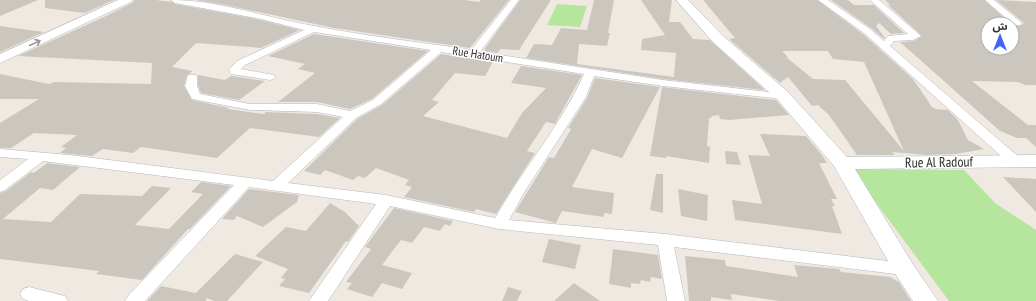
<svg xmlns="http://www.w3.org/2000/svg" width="1036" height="301" viewBox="0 0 1036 301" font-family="'PT Sans Narrow','Noto Sans Arabic',sans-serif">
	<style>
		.green { fill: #b6e59e }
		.building { fill: #cbc7bf; fill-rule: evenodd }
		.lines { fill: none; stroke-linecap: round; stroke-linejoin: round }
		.street-casing { stroke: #b4b7c1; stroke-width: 1 }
		.secondary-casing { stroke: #b4b7c1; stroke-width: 1 }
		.street { fill: #fff; fill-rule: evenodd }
		.secondary { fill: #fff; fill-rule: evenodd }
		.oneway { stroke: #969696 }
		.labels { text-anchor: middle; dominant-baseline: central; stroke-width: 3; stroke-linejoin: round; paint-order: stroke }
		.far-street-label { font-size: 12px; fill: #2e2e2e; stroke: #fff }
		.street-label { font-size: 14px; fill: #2e2e2e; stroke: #fff }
	</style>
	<rect width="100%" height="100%" fill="#efe9e1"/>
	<!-- green -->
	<path class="green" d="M557 4 587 6 580 27 547 25Z
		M851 169 964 170 995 203 1036 230V301H949Z"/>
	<!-- building -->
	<path class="building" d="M0 0H38L0 16Z
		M45 0H114L85 13 45 8Z
		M134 0H156L172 2 175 4 261 20 300 30 261 48 196 43 172 67 193 71 187 75 184 86 192 100 229 108 227 109 264 114 266 112 317 114 340 118 319 137 250 128 217 158 141 147 133 153 103 149 92 156 60 153 66 148 61 147 77 135 34 133 11 148H0V123L39 99H0V74L49 84 54 82 151 84 152 63 18 56 106 16 132 3Z
		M195 0H465L479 2 481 0H509L470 48 334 28 226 5Z
		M520 0H551L519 50 500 49 498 53 483 51Z
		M594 0H614L608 33H610L607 46 579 44 577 64 674 77 676 53 641 50 642 39 665 35 641 0H672L669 22H680L693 39 710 40 765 90 663 79 526 58 534 44 552 45 561 28 587 30Z
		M703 0H817L863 34 913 79 932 107 936 109 948 110 958 120 968 140 984 149 956 154 927 155 892 152 895 155H857L829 115 818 105 812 106 788 77 780 83 729 39 735 38ZM782 51H828L833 59 864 62 904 151 845 80 813 79 786 57H788Z
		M831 0H848L854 5H874L904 33 891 34 879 23 876 26 885 38 884 39 871 28Z
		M885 0H984L1011 24H988V48H1012V25L1020 26 1024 23 996 0 1036 2V85H1025L1018 82 972 81 1028 125H1036V147L1026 138H1017L1000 131 900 42 914 41 922 36 888 5H890Z
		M0 26 44 32 0 52Z
		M314 34 428 51 372 99 350 109 317 102H278L315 73 298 69 305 64 268 56Z
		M441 54 493 62 485 76 455 73 432 100 439 102 423 116 507 138 522 113 546 88 511 83 521 66 582 75 555 124 546 122 527 151 535 153 496 214 476 209 474 212 404 197 412 187 405 185 409 180 376 168 365 178 358 176 353 180 325 170 320 175 304 171 357 119 382 105Z
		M198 75 225 80 231 76 265 81 239 100 201 93 198 86Z
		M595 78 660 87 622 158 592 149 572 187 614 193 612 214 604 213V217L562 211 556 223 515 212 549 157 554 158 571 129 568 128 587 98Z
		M662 87 776 100 789 115 729 120 720 119 719 115 712 116 711 118H709L707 146 710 147 709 163 666 156V158L650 156Z
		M760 134 806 136 822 155 827 163H819L837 199H831L835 206H832L842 234 735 220 732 200 762 204 748 155 770 156Z
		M725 151 737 152 741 165 726 164Z
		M47 163 80 167 53 190 40 188 3 219 51 222 80 194 142 196 152 186 171 188 135 225 169 229 203 194 191 192 201 182 231 186 190 229H188L142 280 96 274 99 271 0 259V193L6 191 31 172 34 173Z
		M656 174H663V213L650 210Z
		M1003 177 1036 179V212Z
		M249 189 258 190 299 195 297 202 263 227 237 216 234 220 222 219Z
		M678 189 708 195 707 221 681 216Z
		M330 203 345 212 359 226 348 242 346 241 309 293 279 286 285 279 281 278 288 269 255 256 286 227 306 231Z
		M394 208 453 221 450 226 445 224 440 231 424 227 412 243 401 240 382 265 412 273 402 289 382 283 372 297 347 289 352 283 346 282 371 249 365 247Z
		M549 239 581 245 575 269 542 262Z
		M613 249 658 255 662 279 651 277 650 282 641 280 640 284 631 283V288L609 284Z
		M235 254 263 262 227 301H215L206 298V301H147L161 286 196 293Z
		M685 256 725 260 726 266 798 277 794 265 839 269 841 272 890 277 899 282 911 301H779L731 294 732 300 711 297V301H689Z
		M574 283 600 301H554Z
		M508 287 522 291 517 301H502Z"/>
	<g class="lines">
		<!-- street casing -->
		<g class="street-casing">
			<path id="street" d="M171 0C220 0 267 18 314 26 366 36 419 42 471 50L511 0H519L480 52 663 80 787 94 789 96 787 98 783 99 663 86 594 76 586 97 525 191 509 220 665 234 904 263 910 264 912 269 910 274 904 275 674 247 685 301H667L658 245 499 229 390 206 328 301H309L376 204 249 187 145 301H125L128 296 234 185 43 161 5 190 0 192V180L28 159 0 157V149L70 155 273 181 343 117 317 112 250 110 192 99 185 86 188 75H196L197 77V86L200 94 250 104H317L350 111 373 100 431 50 314 32 245 65 241 69 274 75 275 77 274 79 270 80 231 74 229 70 237 61 304 30 261 19 175 3ZM441 52 584 74C562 124 523 169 495 218L386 195 288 183 356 118 381 104Z
				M818 0H828L870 29 884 41 888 36 908 34 870 0H879L921 36 913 40 894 41 890 46 1020 158 1022 161 1020 164 1015 165 1010 164 864 33Z
				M985 0H994L1022 23 1020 25H1014Z
				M29 287 65 296 68 301H29L23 299 20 294 23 289Z"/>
		</g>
		<!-- secondary casing -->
		<g class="secondary-casing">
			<path id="secondary" d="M118 0H133L131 2 0 63V54Z
				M676 0H688L723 36 789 93 847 157 1036 155V167L855 169 912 263 938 301H913L896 275 834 166 777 99 713 42Z"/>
		</g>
		<!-- street -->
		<use href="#street" class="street"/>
		<!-- secondary -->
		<use href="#secondary" class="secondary"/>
	</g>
	<!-- one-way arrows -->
	<defs><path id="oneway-shaft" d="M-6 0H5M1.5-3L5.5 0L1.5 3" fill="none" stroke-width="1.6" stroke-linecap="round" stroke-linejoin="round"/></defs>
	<use class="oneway" href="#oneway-shaft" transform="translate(35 43) rotate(-25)"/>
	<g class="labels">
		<!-- far-street labels -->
		<g class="far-street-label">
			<text transform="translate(478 54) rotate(9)">Rue Hatoum</text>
		</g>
		<!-- street labels -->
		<g class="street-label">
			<text transform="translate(939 162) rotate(-1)">Rue Al Radouf</text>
		</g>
	</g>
	<!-- north arrow -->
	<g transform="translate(1000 36)"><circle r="19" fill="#ffffff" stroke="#ababab"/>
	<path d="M0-3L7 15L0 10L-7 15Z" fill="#4264fb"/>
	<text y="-6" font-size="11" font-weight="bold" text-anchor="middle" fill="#2e2e2e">ش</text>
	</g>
</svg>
